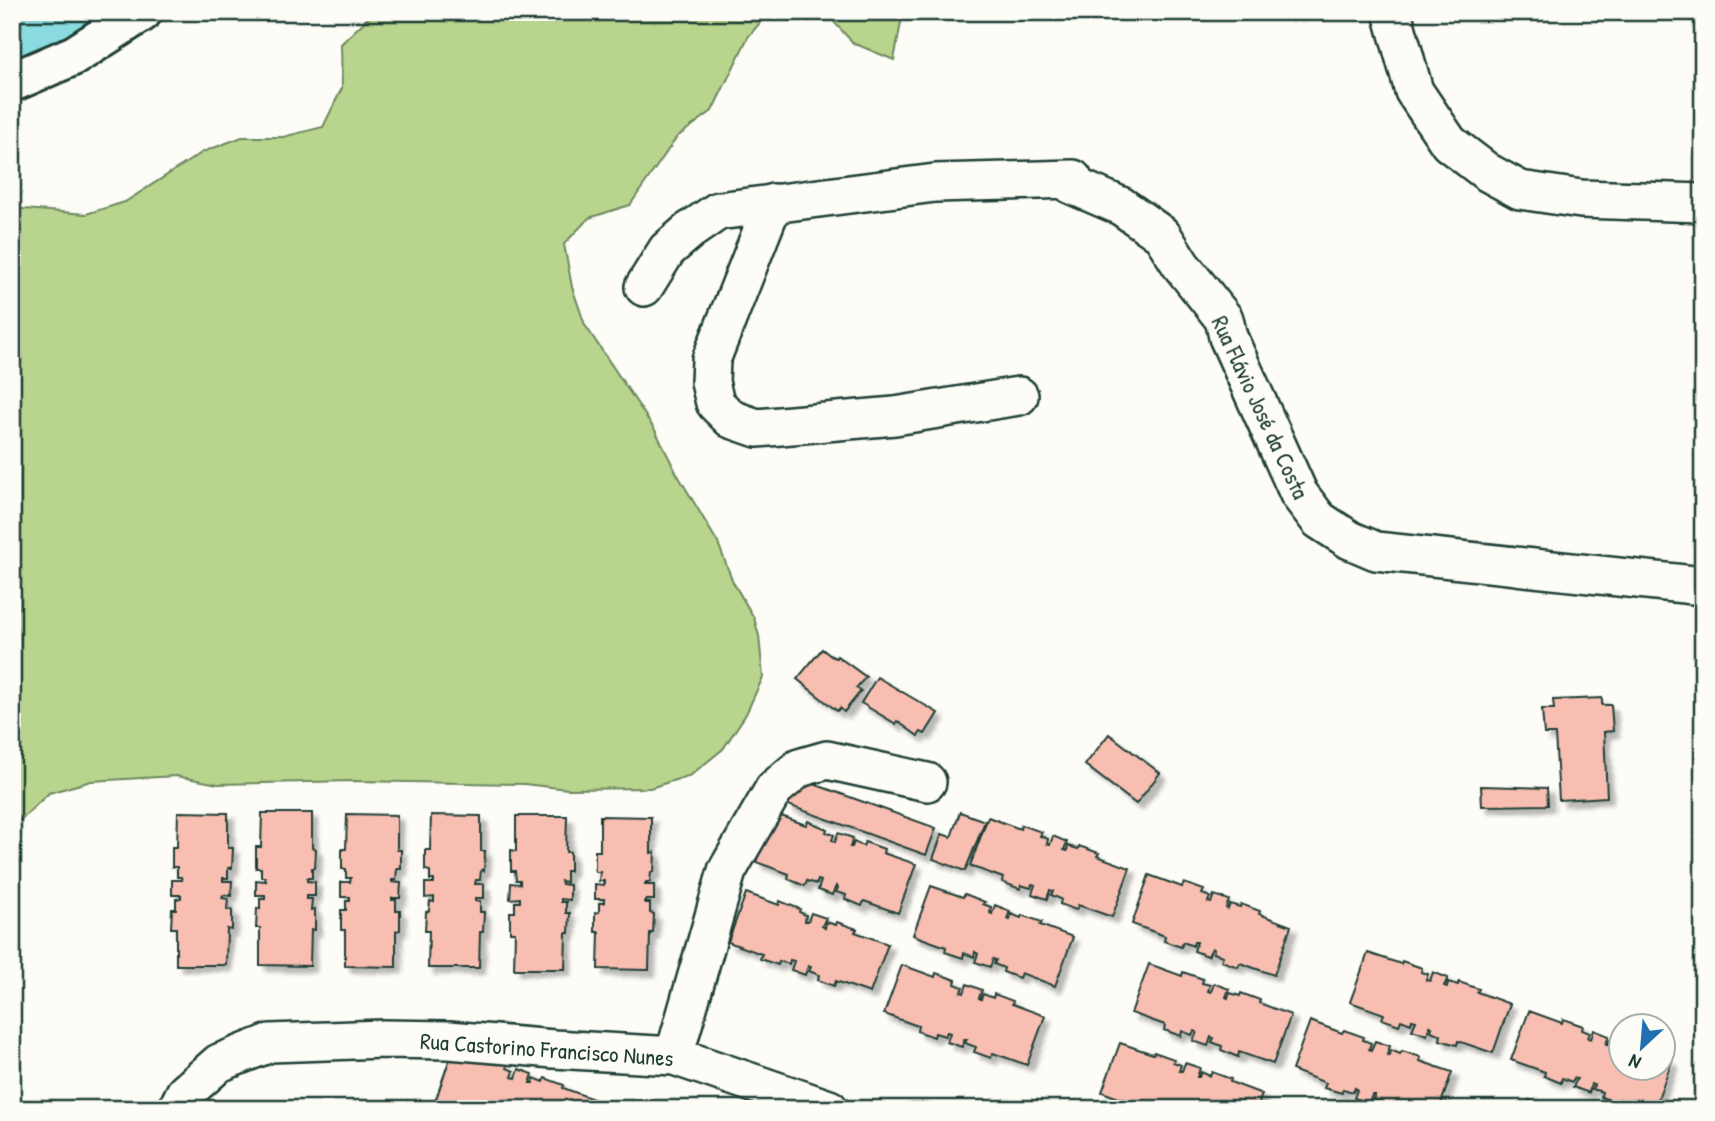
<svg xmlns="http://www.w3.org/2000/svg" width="1715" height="1121" viewBox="0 0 1715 1121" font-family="'Patrick Hand',sans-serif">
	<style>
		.green { fill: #b9d48c; stroke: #6c8860; stroke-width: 2 }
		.water { fill: #8adbe0; stroke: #5f9c9b; stroke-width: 2 }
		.building { fill: #f8beb1; stroke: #1f3d34; stroke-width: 2; filter: url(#shadow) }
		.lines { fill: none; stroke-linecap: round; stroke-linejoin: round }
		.minor-casing { stroke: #1f3d34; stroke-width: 42 }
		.secondary-casing { stroke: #1f3d34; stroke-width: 44 }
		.minor { stroke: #fdfcf7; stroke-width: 37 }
		.secondary { stroke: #fdfcf7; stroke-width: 38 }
		.labels { text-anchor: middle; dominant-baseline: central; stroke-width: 5; stroke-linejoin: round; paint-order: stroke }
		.street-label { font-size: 23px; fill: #1f3d34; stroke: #fdfcf7 }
	</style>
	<defs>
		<filter id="shadow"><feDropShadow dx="6" dy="6" stdDeviation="2" flood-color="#0004"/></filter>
	</defs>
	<rect width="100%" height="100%" fill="#fdfcf7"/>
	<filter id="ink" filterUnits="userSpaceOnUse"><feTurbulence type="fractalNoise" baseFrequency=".0143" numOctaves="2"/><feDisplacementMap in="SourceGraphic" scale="14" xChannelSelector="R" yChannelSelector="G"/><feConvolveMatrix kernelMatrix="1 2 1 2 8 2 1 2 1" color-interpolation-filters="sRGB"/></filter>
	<g filter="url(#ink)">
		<!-- green -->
		<path class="green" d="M413 12H769L748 37 712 111 677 137 630 205 589 218 564 244 572 287 585 325 655 430 676 472 718 543 733 582 754 618 759 636 763 677 746 714 723 749 691 775 650 788 568 789 524 784 353 781 218 784 176 776 91 781 49 793 16 824 12 865V208L86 214 125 202 203 152 242 137H283L323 127 342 88 341 44 371 15Z
			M825 12H903L894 60 853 43Z"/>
		<!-- water -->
		<path class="water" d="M12 12H110L12 70Z"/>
		<!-- building -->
		<path class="building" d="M822 649 831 656 836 658 837 656 866 677 856 688 861 691 844 712 840 708 837 711 797 679Z
			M877 677 938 713 925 734 921 732 918 736 897 721 896 724 861 703Z
			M1602 698V705H1611L1613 731 1604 732 1607 797 1559 800 1555 734H1544L1542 709H1554L1553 700Z
			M1109 734 1160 773 1136 804 1085 765Z
			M797 778 936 828 926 855 788 805Z
			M1481 786 1547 788 1548 805 1482 806Z
			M178 812 228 813V848H233L232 868H228V878H223V881H232L231 896 223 895 222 898 228 899 227 910H232V930L227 929 226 965H176V928H171L172 909H176V899L181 898V895H172V880H182L181 877H177V867H172V847H177Z
			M960 812 985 821 965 871 933 859 942 834 951 837Z
			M262 813H312V848L316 849 315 868H312V878H307V881L315 882V896H306V899H312L311 910 315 909V930L311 929 310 966 260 965V928H256L257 908 260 909V899H265V895H256V880L266 881 265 877H261V868H256V847H261Z
			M773 813 806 825 808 821 827 829 826 832 834 835 832 840 835 842 838 833 853 838 850 847H852L854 842 863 846 865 842 884 849 883 853 916 864 898 913 864 901 862 906 845 899 846 895 836 892 838 888 836 886 832 895 818 890 821 881 818 880 817 884 807 881 805 886 788 879 789 874 756 862Z
			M347 814 397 815V850H401V869H397L396 880H392V882L401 883 400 898H392V900H396V911H400V930L396 931V967L345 966V930H341V910H346V901H350V897H341V882H350L351 878H346V869H342V849H346Z
			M431 815 481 816V851H485L484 871 481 870 480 880H476L475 884H484V898H475V901H480V912H484L483 932H480L479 968H428L429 931H425L426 912 429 911 430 901 434 902V897L425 898V883H434V880H430V871L425 870V850H430Z
			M516 816H567L566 852H570V871H566V882L561 881 562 884 570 885V900L561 899V902H566V913H570L569 933H566L565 969H514L515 932H510V912H515V902H520V898L510 899 511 883 520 884V880H516L515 871H511V850L516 851Z
			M600 816 651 817V853L655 852 654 872H651L650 882H646L645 885H654V900H645V903H650V913L654 914 653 933H650L649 970 598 969 599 932H595V913L599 912V903H604V899H595V884L604 885V881H599L600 872H595V851H600Z
			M988 817 1020 829 1021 825 1042 832 1040 836 1048 839 1047 844 1050 845 1053 836 1067 842 1064 850 1067 851 1068 846 1078 849 1079 846 1099 853 1097 856 1130 868 1112 917 1078 905 1076 910 1060 904 1061 899 1051 895 1053 891 1050 890 1047 899 1032 894 1035 885 1032 884 1031 888 1021 885 1020 889 1002 882 1003 878 970 866Z
			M1149 875 1182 887 1184 883 1204 890 1202 894 1210 897 1208 902 1211 903 1214 895 1229 900 1226 908 1228 909 1230 904 1240 907 1241 904 1260 911 1259 914 1291 926 1274 975 1240 963 1238 967 1221 961 1223 956 1213 953 1214 949 1212 948 1208 956 1194 951 1197 942H1194L1193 946 1183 942 1181 947 1164 941 1165 936 1132 924Z
			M931 886 963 897 965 894 985 902 983 904 991 907 990 913 992 914 995 905 1010 911 1007 919 1010 920 1011 914 1021 918 1022 915 1042 922 1040 925 1073 937 1055 986 1021 973 1019 978 1003 972 1004 968 994 964 996 960 993 959 990 967 975 962 978 954 975 952 974 957 964 953 963 958 945 952 946 947 913 935Z
			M746 893 779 905 780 901 800 909 799 912 806 915 805 921H808L811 913 826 918 822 926 825 928 826 922 836 925 837 922 857 929 855 932 888 944 870 993 836 981 834 986 818 980 819 975 809 971 811 967 808 966 805 975 791 970 794 961 790 960 789 964 779 961 778 965 760 959 762 954 728 942Z
			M1368 953 1401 964 1402 961 1422 968 1421 972 1428 974 1426 980 1430 981 1433 972 1448 978 1444 986 1447 987 1448 982 1458 985 1459 982 1479 989 1477 992 1510 1004 1493 1053 1458 1041 1457 1045 1440 1040 1441 1035 1431 1031 1432 1027 1430 1026 1427 1035 1412 1030 1416 1021 1412 1020 1411 1024 1401 1020 1399 1025 1382 1019 1384 1014 1350 1002Z
			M1149 964 1182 976 1183 972 1203 979 1202 983 1210 985 1208 991 1211 992 1214 983 1229 989 1226 997 1228 998 1230 993 1240 996 1241 993 1260 1000 1259 1003 1291 1015 1273 1064 1239 1052 1238 1057 1221 1050 1222 1046 1212 1042 1214 1038 1211 1037 1208 1046 1193 1041 1197 1032 1194 1031 1192 1035 1182 1031 1181 1036 1164 1030 1165 1025 1131 1013Z
			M902 965 935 977 936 973 956 980 955 984 963 987 961 992 964 993 967 984 982 990 979 998 981 999 983 994 993 998 994 994 1013 1001 1012 1004 1045 1016 1027 1065 993 1053 991 1058 974 1052 976 1047 965 1043 967 1039H964L962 1047 947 1042 950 1033 947 1032 945 1036 935 1033 934 1037 917 1031 918 1026 884 1014Z
			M1529 1011 1562 1023 1563 1019 1583 1026 1582 1030 1590 1033 1588 1038 1591 1039 1594 1030 1609 1036 1606 1044 1608 1045 1610 1040 1620 1043V1041V1068H1662V1058L1672 1061 1654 1109H1648L1620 1099 1618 1103 1601 1097 1602 1092 1592 1089 1594 1085 1591 1084 1589 1093 1573 1087 1577 1079 1574 1078 1572 1082 1562 1078 1561 1083 1544 1076 1545 1072 1511 1060Z
			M1310 1021 1342 1033 1344 1030 1364 1037 1363 1040 1371 1043 1369 1049 1371 1050 1375 1041 1390 1046 1387 1055 1389 1056 1391 1050 1400 1054 1402 1051 1421 1057 1420 1061 1452 1072 1439 1109H1384L1382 1108 1383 1103 1373 1099 1375 1095H1372L1369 1103 1354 1098 1357 1090 1355 1088 1353 1092 1343 1089 1342 1093 1324 1088 1326 1083 1292 1070Z
			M1120 1043 1153 1054 1154 1052 1174 1059 1173 1062 1181 1065 1179 1071H1182L1185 1063 1200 1068 1197 1077H1199L1201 1072 1210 1076 1212 1072 1231 1079 1230 1082 1262 1094 1257 1109H1134L1136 1104 1102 1092Z
			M453 1049 508 1065 507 1068 514 1071 512 1077 516 1078 519 1069 533 1074 530 1083H533L534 1078 544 1082 545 1078 564 1085 563 1088 596 1100 593 1109H464L436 1099Z
			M1529 1100 1554 1109H1526Z"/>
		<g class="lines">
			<!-- minor casing -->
			<g class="minor-casing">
				<path id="minor" d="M1392 12 1414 91 1449 143 1487 172 1520 190 1581 199 1703 203
					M773 203 711 360 710 382 715 403 731 419 757 428 895 416 1019 396
					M644 287 667 250 689 231 718 211 935 183 1073 179 1072 185 1121 206 1162 235 1181 265 1224 319 1228 337 1299 494 1319 520 1350 540 1376 551 1703 586
					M674 1056 727 871 774 789 799 768 827 760 927 782
					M177 1109 185 1093 219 1063 270 1043 383 1039 449 1040 554 1049 674 1056 829 1109"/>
			</g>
			<!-- secondary casing -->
			<g class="secondary-casing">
				<path id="secondary" d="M12 82 75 55 142 12"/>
			</g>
			<!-- minor -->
			<use href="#minor" class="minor"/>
			<!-- secondary -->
			<use href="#secondary" class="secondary"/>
		</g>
	</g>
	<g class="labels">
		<!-- street labels -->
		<g class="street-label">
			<text transform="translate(1261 407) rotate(65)">Rua Flávio José da Costa</text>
			<text transform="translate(547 1049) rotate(4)">Rua Castorino Francisco Nunes</text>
		</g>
	</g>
	<!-- margin -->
	<rect width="1715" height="1121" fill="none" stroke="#fdfcf7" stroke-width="42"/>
	<rect x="21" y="21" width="1673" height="1079" fill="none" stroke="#1f3d34" stroke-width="2.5" filter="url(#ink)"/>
	<!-- north arrow -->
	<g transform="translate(1642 1047) rotate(206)"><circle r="33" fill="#fdfcf7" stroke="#a4b0a9" stroke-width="2"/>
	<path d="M0-5L12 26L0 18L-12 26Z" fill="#1f6fb2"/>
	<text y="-10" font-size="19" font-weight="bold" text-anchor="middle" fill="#1f3d34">N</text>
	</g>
</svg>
